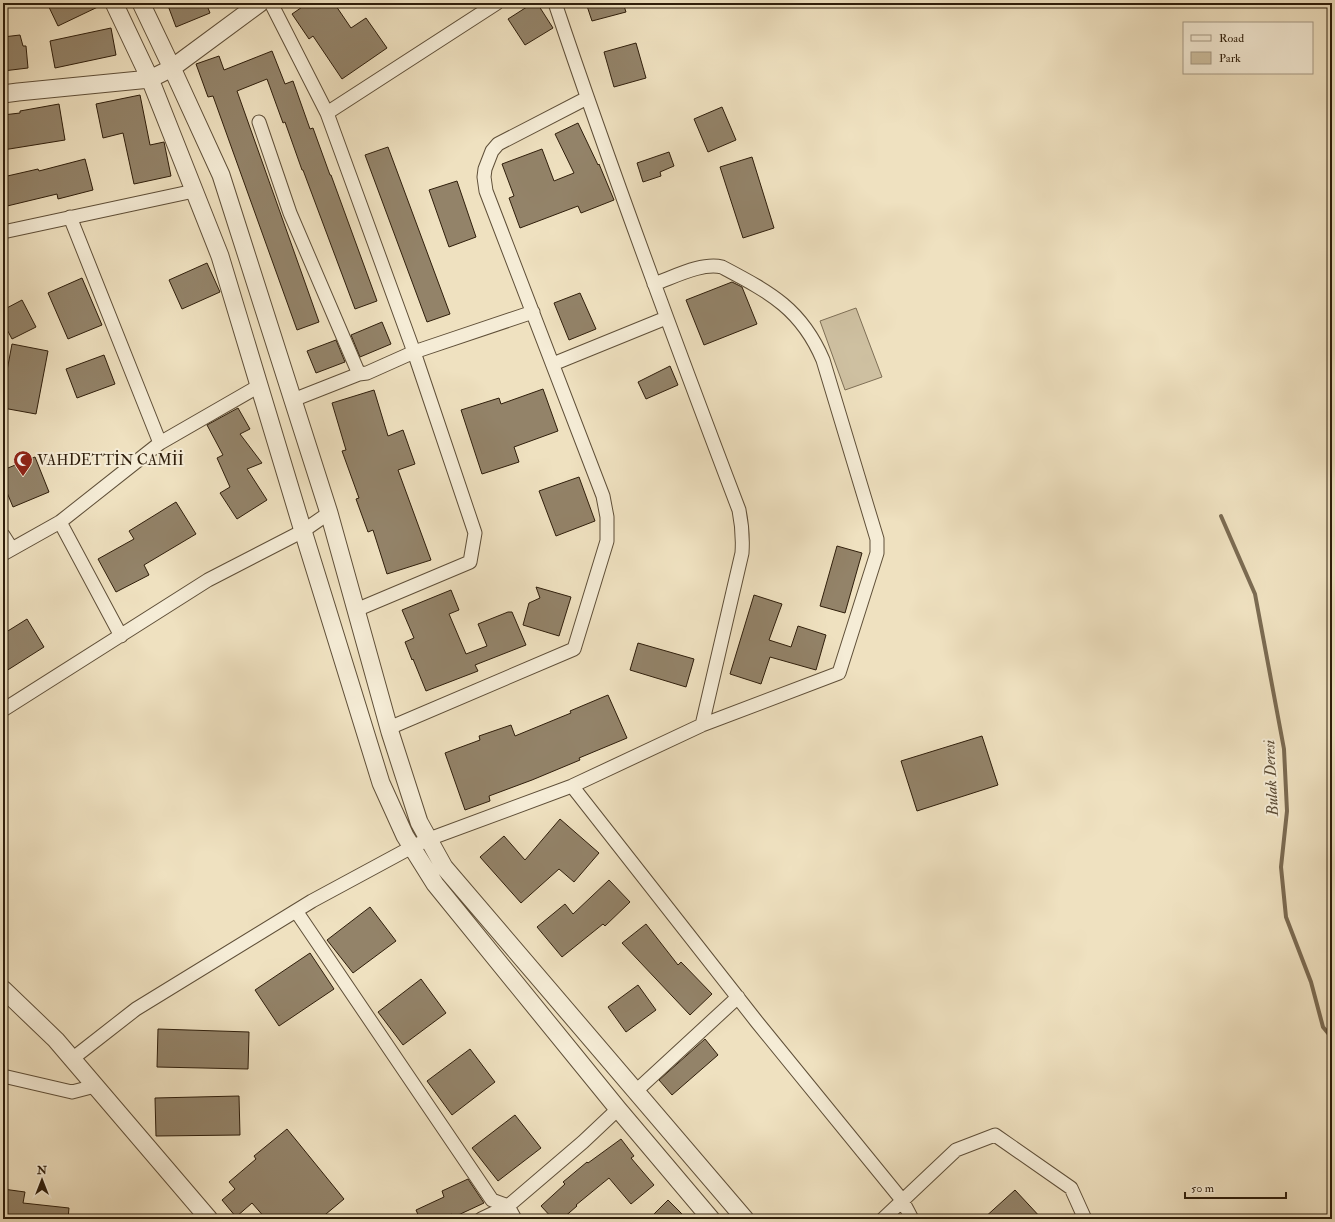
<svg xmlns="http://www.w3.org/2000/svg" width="1335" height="1222" viewBox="0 0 1335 1222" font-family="'IM FELL Double Pica',serif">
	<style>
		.green { fill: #cec0a1; stroke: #7e6f56 }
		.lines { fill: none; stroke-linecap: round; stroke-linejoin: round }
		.stream { stroke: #7b6b52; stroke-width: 4 }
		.building { fill: #938369; stroke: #2f1e0b }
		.minor-casing { stroke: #5f4f38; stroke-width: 15 }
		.tertiary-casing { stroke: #5f4f38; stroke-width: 19 }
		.minor { stroke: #f5ecd6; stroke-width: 13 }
		.tertiary { stroke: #f5ecd6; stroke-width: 17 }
		.labels { text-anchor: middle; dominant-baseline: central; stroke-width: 4; stroke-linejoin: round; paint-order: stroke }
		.poi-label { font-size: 15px; fill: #2f1e0b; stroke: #f5ecd6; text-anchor: start }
		.water-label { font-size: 16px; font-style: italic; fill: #5b4b35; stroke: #f5ecd6 }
	</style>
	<rect width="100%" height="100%" fill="#efe1c0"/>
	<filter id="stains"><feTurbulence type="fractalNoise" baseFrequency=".005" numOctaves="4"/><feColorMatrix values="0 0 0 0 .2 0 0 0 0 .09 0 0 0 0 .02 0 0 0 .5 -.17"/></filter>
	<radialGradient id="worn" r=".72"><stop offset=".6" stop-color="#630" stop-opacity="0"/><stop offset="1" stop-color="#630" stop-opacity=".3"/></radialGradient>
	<!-- green -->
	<path class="green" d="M856 308 882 377 845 390 820 321Z"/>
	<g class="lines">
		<!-- stream -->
		<path class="stream" d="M1221 516 1255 594 1284 749 1287 811 1281 867 1286 917 1311 982 1323 1027 1332 1038"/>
	</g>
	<!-- building -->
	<path class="building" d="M47 3H104V4L58 26Z
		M167 3H206L210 13 176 27Z
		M308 3H334L351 28 366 18 387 48 342 79 313 36 309 39 292 14Z
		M533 3H537L553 28 525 45 508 19Z
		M586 3H623L626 12 592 21Z
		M111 28 116 55 55 68 50 41Z
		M20 35 23 46H26L28 68 3 71V37Z
		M636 43 646 78 614 87 604 52Z
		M272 51 285 84 293 81 310 129 313 128 330 175H331L377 301 355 309 303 170H302L285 122 283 123 267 79 237 91 319 322 297 330 213 96 208 97 196 64 219 56 224 70Z
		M140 95 150 145 164 142 171 176 134 184 123 133 103 138 96 104Z
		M59 104 65 140 3 150V115L20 113V111Z
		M722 107 736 140 708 152 694 119Z
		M578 123 598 165 599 164 614 200 581 213 578 206 520 228 509 198 514 196 502 164 542 149 554 181 574 173 555 134Z
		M388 147 450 314 427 322 365 155Z
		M669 152 674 166 660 172 661 176 643 182 637 163Z
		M752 157 774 228 743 238 720 167Z
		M85 159 93 190 58 199 57 194 3 207V177L38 169 39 171Z
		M457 181 476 237 449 247 429 190Z
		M207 263 220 292 182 309 169 280Z
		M82 278 102 325 68 339 48 293Z
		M732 282 742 287 757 324 704 345 686 300Z
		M580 293 596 329 569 340 554 303Z
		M22 300 36 327 12 339 3 322V310Z
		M382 322 391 344 360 357 351 335Z
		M336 340 345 362 316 373 307 351Z
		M12 344 48 351 36 414 3 408V392Z
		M104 355 115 384 77 398 66 369Z
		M670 366 678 385 646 399 638 382Z
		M543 389 558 431 514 447 519 462 482 474 461 410 499 398 501 404Z
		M374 390 388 436 403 430 415 464 398 470 431 560 387 574 373 530 368 532 356 499 359 498 342 451 346 450 332 403Z
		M238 408 250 429 240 434 262 463 247 469 267 500 237 519 220 493 230 487 217 458 223 455 207 425Z
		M35 457 49 492 13 507 3 483V470Z
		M579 477 595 521 556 536 539 491Z
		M176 502 196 534 144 565 149 575 116 592 98 559 134 539 129 531Z
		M837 546 862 553 845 613 820 606Z
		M536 587 571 597 559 636 523 625 529 603 540 598Z
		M451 590 459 610 449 614 466 654 487 646 478 624 508 612H512L526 645 475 665 478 671 426 691 413 659 412 660 405 642 414 638 402 610Z
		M754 595 782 604 769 640 791 647 798 626 826 635 816 670 770 657 761 684 730 674Z
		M27 619 44 647 3 673V634Z
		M638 643 694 659 686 687 630 670Z
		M608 695 627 738 579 758 580 760 532 780 489 796 490 801 465 810 445 753 480 740 479 736 511 725 515 736 571 713 570 711Z
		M982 736 998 785 917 811 901 761Z
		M560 819 599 853 574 882 559 869 521 903 480 857 504 836 525 860Z
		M609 880 630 902 605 926 603 924 562 957 537 927 565 904 573 914Z
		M370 907 396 941 353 973 327 940Z
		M646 924 678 965 681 962 712 994 690 1015 622 943Z
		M310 953 334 989 279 1026 255 990Z
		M421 979 446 1013 403 1045 378 1012Z
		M638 985 656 1010 626 1032 608 1007Z
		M158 1029 249 1032 248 1069 157 1067Z
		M705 1039 718 1055 672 1095 659 1080Z
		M470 1049 495 1082 452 1115 427 1081Z
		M239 1096 240 1135 156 1136 155 1098Z
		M515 1115 541 1148 498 1181 472 1148Z
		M287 1129 344 1199 320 1219H266L252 1203 236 1217 222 1200 235 1189 229 1182 256 1159 254 1156Z
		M621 1139 634 1156 631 1158 654 1185 631 1204 609 1178 576 1205 577 1206 562 1219H553L541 1206 565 1184 563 1182 587 1162 588 1163Z
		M468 1179 484 1203 454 1217 452 1214 443 1219H420L416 1210 444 1197 442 1191Z
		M3 1189 25 1192 23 1203 69 1208 68 1219H3Z
		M1015 1190 1042 1219H983Z
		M668 1200 687 1219H649Z"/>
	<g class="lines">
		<!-- minor casing -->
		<g class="minor-casing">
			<path id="minor" d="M271 3 327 113 414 352 475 533 470 562 356 610
				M555 3C612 173 675 342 739 510 742 525 743 538 742 553L702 725
				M327 113 497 3
				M259 122 290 213 359 374
				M70 217 160 443
				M3 232 194 191
				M553 364 666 318
				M293 400 359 374 367 373 414 352 533 312
				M60 522 121 636
				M3 535 12 549
				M3 554 60 522 160 443 259 386
				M3 710 208 580 303 531 329 513
				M389 728 574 649 607 541V517L603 496 486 191 484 177 485 169 492 151 498 144 587 98
				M572 786 757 1022 902 1200 912 1219
				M296 911 492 1200 508 1206 515 1219
				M72 1059 136 1009 312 901 412 847 429 839 572 786 702 725 839 673 877 553V539L823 360C801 308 769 292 722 267 702 262 674 277 654 284
				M3 1076 72 1092 95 1086
				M636 1091 738 997
				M481 1219 508 1206 583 1142 618 1109
				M883 1219 956 1150 995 1135 1071 1188 1085 1219"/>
		</g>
		<!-- tertiary casing -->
		<g class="tertiary-casing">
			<path id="tertiary" d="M114 3 150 79 220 256 303 531 381 783 405 836 435 884 618 1109 711 1219
				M141 3 172 68 221 175 329 513 390 732 419 822 444 867 745 1219
				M3 94 18 92 150 79 172 68 260 3
				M3 989 56 1040 209 1219"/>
		</g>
		<!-- minor -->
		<use href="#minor" class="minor"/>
		<!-- tertiary -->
		<use href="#tertiary" class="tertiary"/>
	</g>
	<!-- icons -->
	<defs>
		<g id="mosque-pin" transform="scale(1)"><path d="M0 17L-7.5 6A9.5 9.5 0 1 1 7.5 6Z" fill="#8f2418" stroke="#f5ecd6"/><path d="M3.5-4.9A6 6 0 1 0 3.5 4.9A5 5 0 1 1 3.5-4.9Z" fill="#fff"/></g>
	</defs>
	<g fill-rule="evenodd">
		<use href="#mosque-pin" x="23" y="460"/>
	</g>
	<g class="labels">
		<!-- poi labels -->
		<g class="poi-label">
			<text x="37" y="460">VAHDETTİN CAMİİ</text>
		</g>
		<!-- water labels -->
		<g class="water-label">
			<text transform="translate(1271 778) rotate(-93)">Bulak Deresi</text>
		</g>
	</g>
	<!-- margin -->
	<rect width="1335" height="1222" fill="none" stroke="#efe1c0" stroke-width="16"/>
	<rect x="4" y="4" width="1327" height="1214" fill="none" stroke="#2f1e0b" stroke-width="2"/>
	<rect x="8" y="8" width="1319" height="1206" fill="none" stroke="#2f1e0b"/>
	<!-- legend -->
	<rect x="1183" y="22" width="130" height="52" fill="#f5ecd6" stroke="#a69a85"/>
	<rect x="1191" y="35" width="20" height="6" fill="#f5ecd6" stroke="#a69a85"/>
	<text x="1219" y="42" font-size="12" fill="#2f1e0b">Road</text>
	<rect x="1191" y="52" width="20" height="12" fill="#cec0a1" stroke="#a69a85"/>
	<text x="1219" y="62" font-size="12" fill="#2f1e0b">Park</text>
	<!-- north arrow -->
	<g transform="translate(42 1180)" stroke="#f5ecd6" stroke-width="3" paint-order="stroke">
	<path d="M0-3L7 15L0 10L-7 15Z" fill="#2f1e0b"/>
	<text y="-6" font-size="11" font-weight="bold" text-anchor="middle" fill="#2f1e0b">N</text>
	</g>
	<!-- scale -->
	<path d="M1185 1192v6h101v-6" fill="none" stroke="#2f1e0b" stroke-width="2"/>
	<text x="1191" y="1192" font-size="12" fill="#2f1e0b" stroke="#f5ecd6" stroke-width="3" paint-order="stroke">50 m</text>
	<rect width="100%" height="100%" filter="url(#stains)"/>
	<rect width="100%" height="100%" fill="url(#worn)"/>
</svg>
